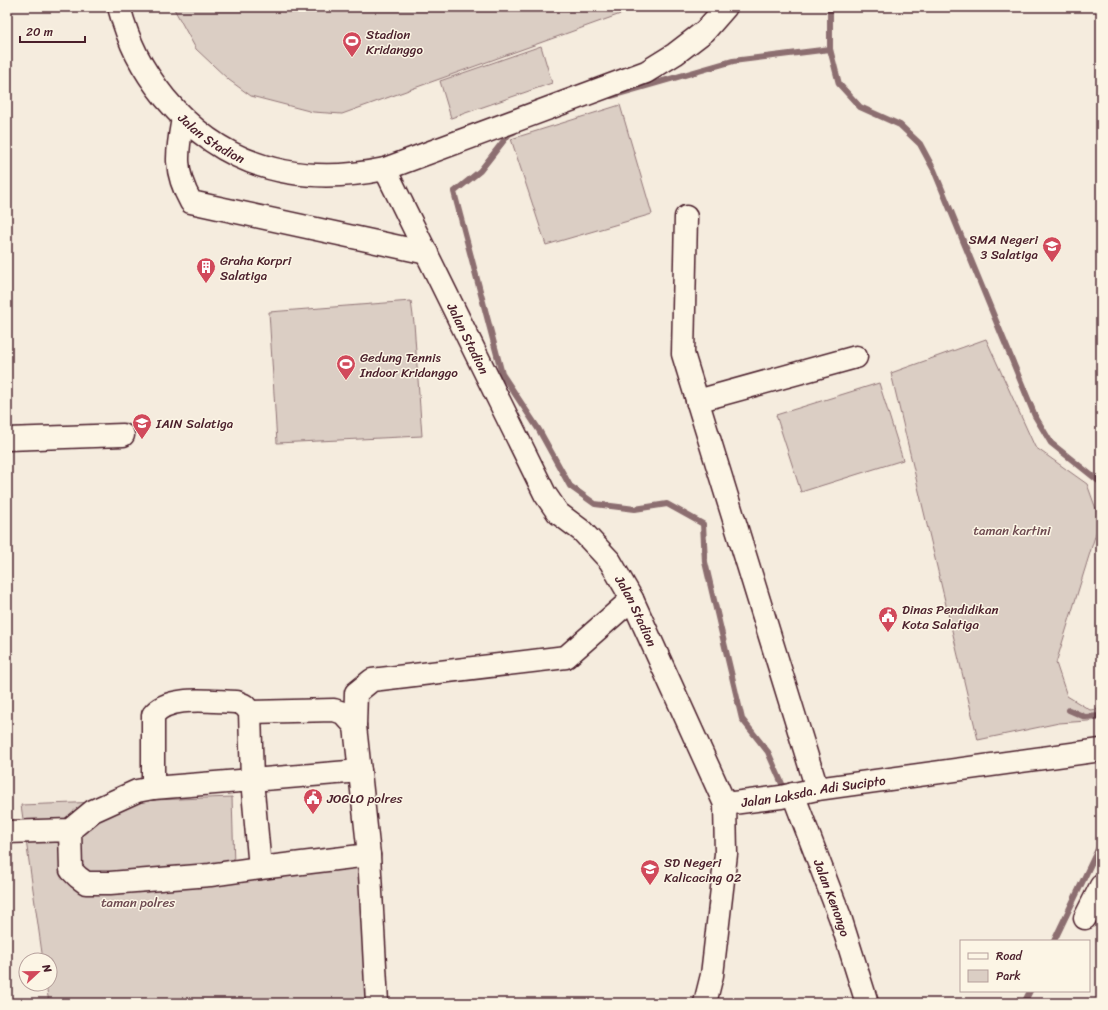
<svg xmlns="http://www.w3.org/2000/svg" width="1108" height="1010" viewBox="0 0 1108 1010" font-family="Sriracha,sans-serif">
	<style>
		.green { fill: #dbcec4; stroke: #927678 }
		.lines { fill: none; stroke-linecap: round; stroke-linejoin: round }
		.stream { stroke: #8c6e70; stroke-width: 6 }
		.minor-casing { stroke: #4a1f2b; stroke-width: 25 }
		.major-casing { stroke: #4a1f2b; stroke-width: 25 }
		.minor { stroke: #fcf5e5; stroke-width: 22 }
		.major { stroke: #fcf5e5; stroke-width: 22 }
		.labels { text-anchor: middle; dominant-baseline: central; stroke-width: 3; stroke-linejoin: round; paint-order: stroke }
		.poi-label { font-size: 13px; fill: #4a1f2b; stroke: #fcf5e5; text-anchor: start }
		.street-label { font-size: 13px; fill: #4a1f2b; stroke: #fcf5e5 }
		.park-label { font-size: 13px; fill: #6e4b51; stroke: #fcf5e5 }
	</style>
	<rect width="100%" height="100%" fill="#f5ecde"/>
	<filter id="ink" filterUnits="userSpaceOnUse"><feTurbulence type="fractalNoise" baseFrequency=".025" numOctaves="2"/><feDisplacementMap in="SourceGraphic" scale="8" xChannelSelector="R" yChannelSelector="G"/><feConvolveMatrix kernelMatrix="1 2 1 2 8 2 1 2 1" color-interpolation-filters="sRGB"/></filter>
	<g filter="url(#ink)">
		<!-- green -->
		<path class="green" d="M173 7H640L342 114 313 112 251 96 229 80 196 49Z
			M541 46 552 83 451 118 440 81Z
			M620 105 652 214 546 245 511 139Z
			M411 301 414 323 422 436 277 443 269 312Z
			M986 339 1035 447 1087 484 1100 520 1056 663 1067 696 1090 710 1101 709V720L1059 723 978 740 891 373Z
			M879 383 903 460 801 492 776 415Z
			M232 797 234 866 366 858 368 1003H49L46 984H50V960H43L21 805Z"/>
		<g class="lines">
			<!-- stream -->
			<path class="stream" d="M830 7V49L839 84 860 107 900 125 920 144 934 170 1035 416 1051 443 1101 483
				M611 96 733 61 830 49
				M514 132 509 134 480 171 454 192 502 374 539 430 570 486 595 504 635 509 667 504 703 524 705 562 742 719 768 752 786 793
				M1069 710 1085 717 1101 716
				M1054 941 1101 843
				M1024 1003 1030 991"/>
			<!-- minor casing -->
			<g class="minor-casing">
				<g id="minor">
					<path id="s1" d="M119 7C129 44 141 68 165 98 223 168 298 187 385 169L545 494 558 513 582 531 610 561 632 599 725 804"/>
					<path d="M183 118C177 152 173 170 191 202L427 253"/>
					<path d="M385 169 646 72 675 54 705 31 726 7"/>
					<path d="M686 217 683 354 817 789"/>
					<path d="M697 401 856 357"/>
					<path d="M7 439 123 435"/>
					<path d="M250 712 334 710 343 713 355 726"/>
					<path d="M153 788V715C169 694 213 702 237 702L244 705 250 712 252 780 360 771"/>
					<path id="s2" d="M793 794 840 917 867 1003"/>
					<path d="M7 832 70 830 93 811 137 791 153 788 252 780 260 868 210 875 110 883H86L78 877 71 870 70 830"/>
					<path d="M369 855 355 726 356 693 372 680 566 657 632 599"/>
					<path d="M260 868 369 855 377 1003"/>
					<path d="M1085 918 1101 886"/>
				</g>
			</g>
			<!-- major casing -->
			<g class="major-casing">
				<g id="major">
					<path id="s3" d="M705 1003 712 975 726 854 725 804 781 797 817 789 1101 750"/>
				</g>
			</g>
			<!-- minor -->
			<use href="#minor" class="minor"/>
			<!-- major -->
			<use href="#major" class="major"/>
		</g>
	</g>
	<!-- icons -->
	<defs>
		<g id="stadium-pin" transform="scale(1)"><path d="M0 17L-7.5 6A9.5 9.5 0 1 1 7.5 6Z" fill="#d1495b" stroke="#fcf5e5"/><path d="M0-5a6.5 5 0 1 0 0 10a6.5 5 0 1 0 0-10ZM-3.5-1.8h7v3.6h-7Z" fill="#fff"/></g>
		<g id="school-pin" transform="scale(1)"><path d="M0 17L-7.5 6A9.5 9.5 0 1 1 7.5 6Z" fill="#d1495b" stroke="#fcf5e5"/><path d="M0-5L7-2L0 1L-7-2ZM-4 1L0 2.5L4 1V4Q0 6-4 4Z" fill="#fff"/></g>
		<g id="building-pin" transform="scale(1)"><path d="M0 17L-7.5 6A9.5 9.5 0 1 1 7.5 6Z" fill="#d1495b" stroke="#fcf5e5"/><path d="M-4-6H4V6H1V3H-1V6H-4ZM-2.5-4.3h1.7v1.8h-1.7ZM.8-4.3h1.7v1.8H.8ZM-2.5-1h1.7V.8h-1.7ZM.8-1h1.7V.8H.8Z" fill="#fff"/></g>
		<g id="university-pin" transform="scale(1)"><path d="M0 17L-7.5 6A9.5 9.5 0 1 1 7.5 6Z" fill="#d1495b" stroke="#fcf5e5"/><path d="M0-5L7-2L0 1L-7-2ZM-4 1L0 2.5L4 1V4Q0 6-4 4Z" fill="#fff"/></g>
		<g id="civic-pin" transform="scale(1)"><path d="M0 17L-7.5 6A9.5 9.5 0 1 1 7.5 6Z" fill="#d1495b" stroke="#fcf5e5"/><path d="M-.6-6.5H3V-4.5H.6V-3L4-1V1h2V6H-6V1h2V-1L-.6-3ZM-1.2 2.5V6h2.4V2.5Z" fill="#fff"/></g>
	</defs>
	<g fill-rule="evenodd">
		<use href="#stadium-pin" x="352" y="41"/>
		<use href="#school-pin" x="1052" y="246"/>
		<use href="#building-pin" x="206" y="267"/>
		<use href="#stadium-pin" x="346" y="364"/>
		<use href="#university-pin" x="142" y="423"/>
		<use href="#civic-pin" x="888" y="616"/>
		<use href="#civic-pin" x="313" y="798"/>
		<use href="#school-pin" x="650" y="869"/>
	</g>
	<g class="labels">
		<!-- poi labels -->
		<g class="poi-label">
			<text x="366" y="34">Stadion<tspan x="366" dy="15">Kridanggo</tspan></text>
			<text x="1038" y="239" text-anchor="end">SMA Negeri<tspan x="1038" dy="15">3 Salatiga</tspan></text>
			<text x="220" y="260">Graha Korpri<tspan x="220" dy="15">Salatiga</tspan></text>
			<text x="360" y="357">Gedung Tennis<tspan x="360" dy="15">Indoor Kridanggo</tspan></text>
			<text x="156" y="423">IAIN Salatiga</text>
			<text x="902" y="609">Dinas Pendidikan<tspan x="902" dy="15">Kota Salatiga</tspan></text>
			<text x="327" y="798">JOGLO polres</text>
			<text x="664" y="862">SD Negeri<tspan x="664" dy="15">Kalicacing 02</tspan></text>
		</g>
		<!-- street labels -->
		<g class="street-label">
			<text stroke="none"><textPath href="#s1" startOffset="165">Jalan Stadion</textPath></text>
			<text stroke="none"><textPath href="#s1" startOffset="536">Jalan Stadion</textPath></text>
			<text stroke="none"><textPath href="#s1" startOffset="860">Jalan Stadion</textPath></text>
			<text stroke="none"><textPath href="#s3" startOffset="290">Jalan Laksda. Adi Sucipto</textPath></text>
			<text stroke="none"><textPath href="#s2" startOffset="111">Jalan Kenongo</textPath></text>
		</g>
		<!-- park labels -->
		<g class="park-label">
			<text x="1012" y="530">taman kartini</text>
			<text x="138" y="902">taman polres</text>
		</g>
	</g>
	<!-- margin -->
	<rect width="1108" height="1010" fill="none" stroke="#fcf5e5" stroke-width="24"/>
	<rect x="12" y="12" width="1084" height="986" fill="none" stroke="#4a1f2b" stroke-width="1.5" filter="url(#ink)"/>
	<!-- legend -->
	<rect x="960" y="940" width="130" height="52" fill="#fcf5e5" stroke="#b59f9b"/>
	<rect x="968" y="953" width="20" height="6" fill="#fcf5e5" stroke="#b59f9b"/>
	<text x="996" y="960" font-size="12" fill="#4a1f2b">Road</text>
	<rect x="968" y="970" width="20" height="12" fill="#dbcec4" stroke="#b59f9b"/>
	<text x="996" y="980" font-size="12" fill="#4a1f2b">Park</text>
	<!-- north arrow -->
	<g transform="translate(38 972) rotate(68)"><circle r="19" fill="#fcf5e5" stroke="#b59f9b"/>
	<path d="M0-3L7 15L0 10L-7 15Z" fill="#d1495b"/>
	<text y="-6" font-size="11" font-weight="bold" text-anchor="middle" fill="#4a1f2b">N</text>
	</g>
	<!-- scale -->
	<path d="M20 36v6h65v-6" fill="none" stroke="#4a1f2b" stroke-width="2"/>
	<text x="26" y="36" font-size="12" fill="#4a1f2b" stroke="#fcf5e5" stroke-width="3" paint-order="stroke">20 m</text>
</svg>
